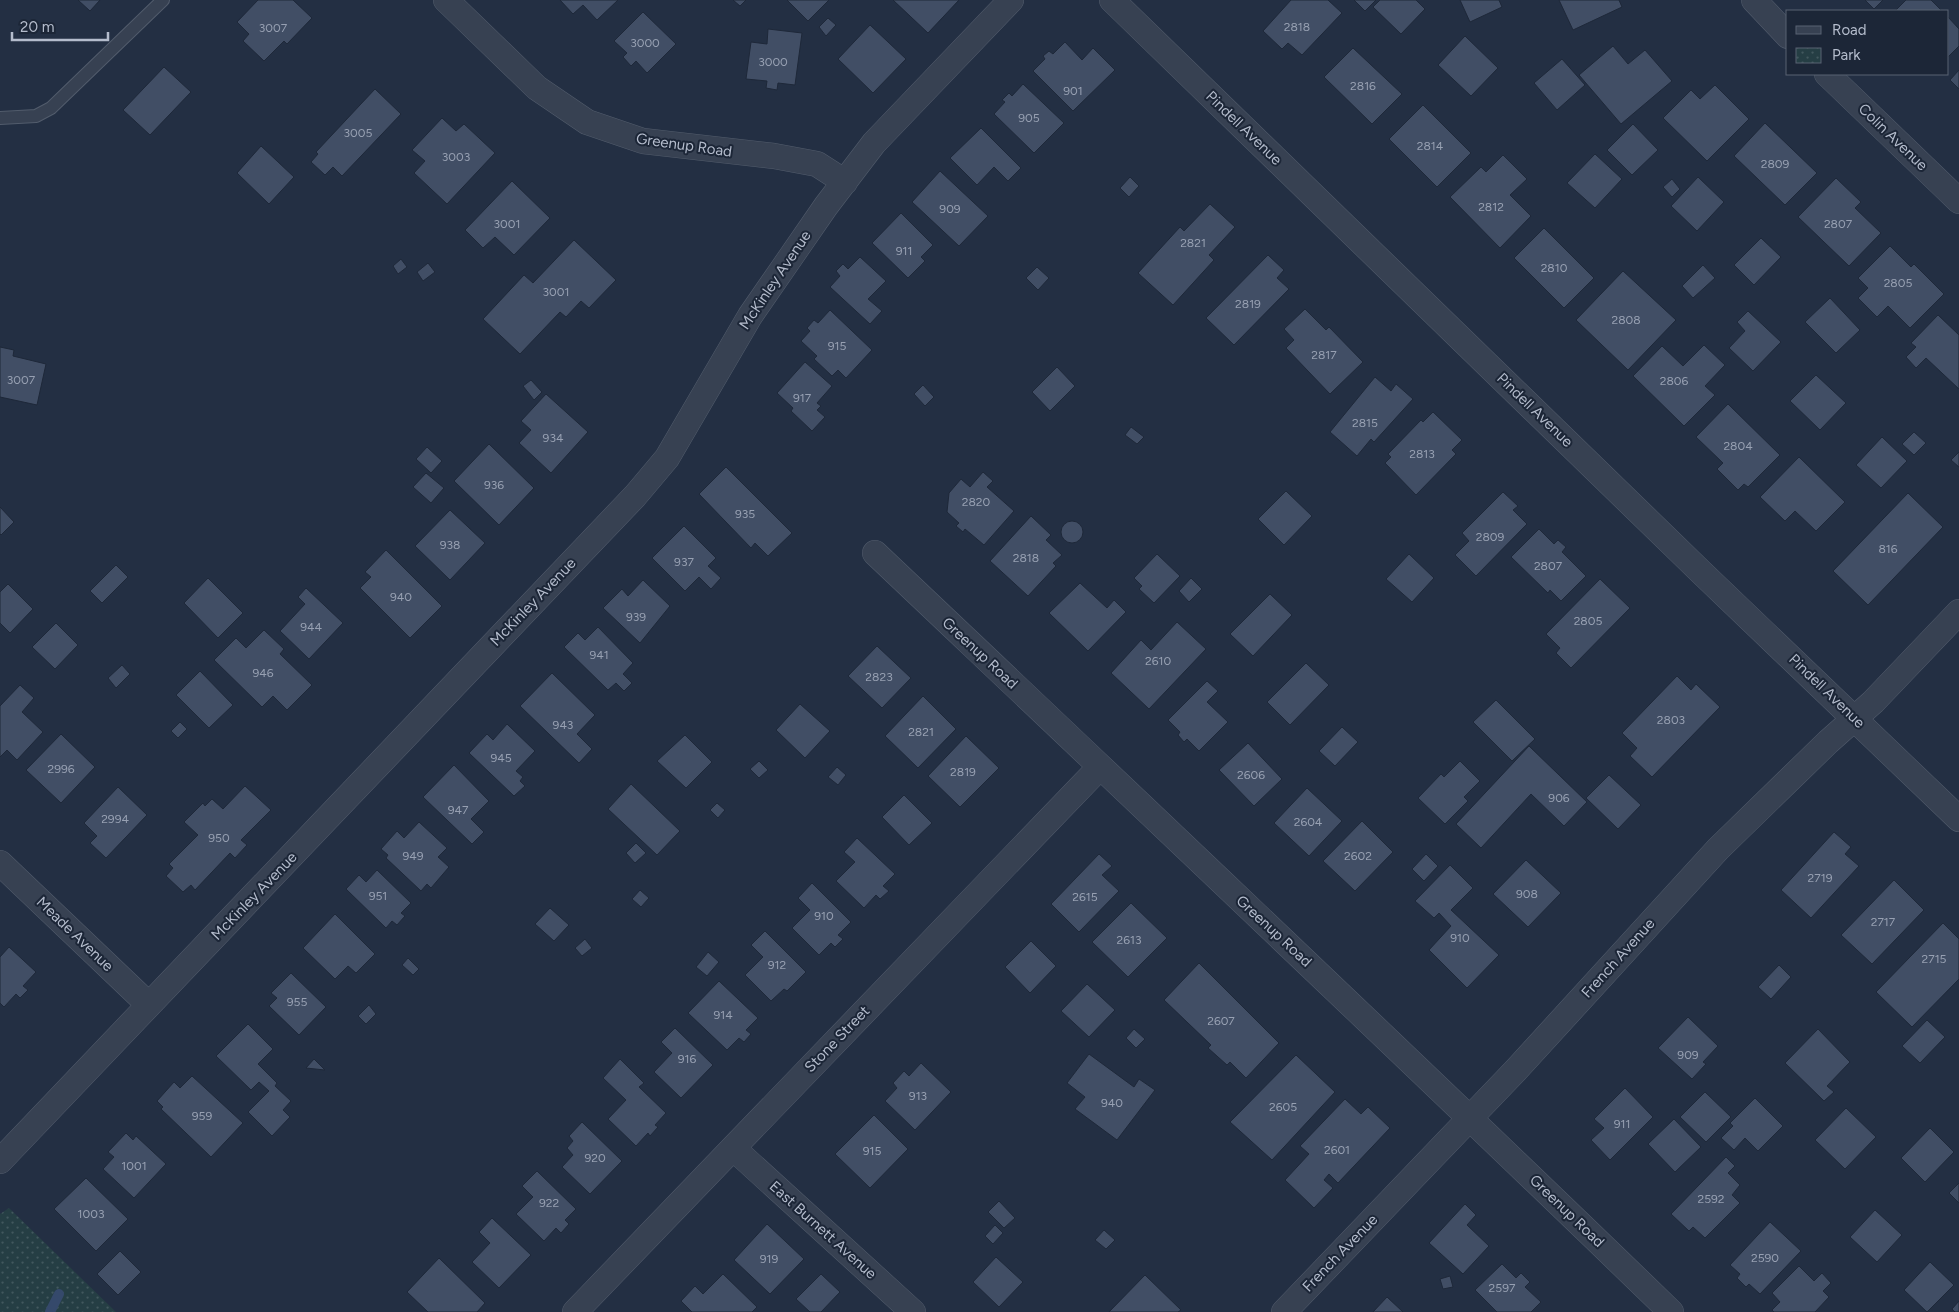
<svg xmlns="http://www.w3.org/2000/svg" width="1959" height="1312" viewBox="0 0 1959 1312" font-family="Figtree,sans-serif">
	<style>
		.park { fill: url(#park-dots) }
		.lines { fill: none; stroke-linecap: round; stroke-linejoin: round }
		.stream { stroke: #35496b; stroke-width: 10 }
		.building { fill: #414e65; stroke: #1e2839 }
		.service-casing { stroke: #525c6c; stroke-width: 14 }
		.minor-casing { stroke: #525c6c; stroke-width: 26 }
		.service { stroke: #374152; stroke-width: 12 }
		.minor { stroke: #374152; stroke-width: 25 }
		.labels { text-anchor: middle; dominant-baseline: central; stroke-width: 4; stroke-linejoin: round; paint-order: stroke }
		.number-label { font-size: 12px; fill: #97a0b2 }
		.street-label { font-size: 15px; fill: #b4bccc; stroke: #1c2637 }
	</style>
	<defs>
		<pattern id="park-dots" width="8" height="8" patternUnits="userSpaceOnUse" patternTransform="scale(1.25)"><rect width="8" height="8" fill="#253e44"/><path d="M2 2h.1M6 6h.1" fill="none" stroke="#42585e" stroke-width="1.8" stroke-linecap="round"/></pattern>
	</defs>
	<rect width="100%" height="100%" fill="#232f43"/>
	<!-- park -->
	<path class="park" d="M9 1208 116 1312H0V1214Z"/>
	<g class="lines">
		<!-- stream -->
		<path class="stream" d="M50 1312 59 1294"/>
	</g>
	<!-- building -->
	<path class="building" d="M78 0H100L90 11Z
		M258 0H293L312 18 287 44 284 41 264 61 243 41 249 34 237 22Z
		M560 0H618L597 20 583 5 573 14Z
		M733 0H746L740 6Z
		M787 0H829L808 21Z
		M893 0H959L928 33Z
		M1291 0H1328L1342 13 1302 55 1288 43 1282 49 1263 31Z
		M1354 0H1376L1365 11Z
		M1380 0H1416L1425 9 1401 34 1373 7Z
		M1460 0H1499L1502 7 1470 22Z
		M1559 0H1619L1622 7 1573 30Z
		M1865 0H1883L1874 9Z
		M1906 0H1931L1942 11H1895Z
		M643 12 676 44 647 73 636 61 631 66 623 57 627 53 614 41Z
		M1948 17 1959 29V46L1948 57Z
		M828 18 836 25 826 36 819 27Z
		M870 25 906 59 873 93 838 59Z
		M768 29 802 33 795 85 778 83 777 90 766 88 767 81 746 79 751 42 767 44Z
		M1465 36 1498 68 1471 96 1438 65Z
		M1065 42 1082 60 1093 48 1115 70 1073 111 1033 71 1045 59 1043 56 1049 51 1053 54Z
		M1613 46 1628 64 1645 50 1672 81 1621 124 1579 75Z
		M1353 48 1402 94 1372 124 1324 77Z
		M1562 59 1585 85 1557 110 1534 83Z
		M164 67 191 92 150 135 123 110Z
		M1959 70V89L1950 80Z
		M1023 84 1064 123 1034 153 994 114 1005 102 1002 100 1009 93 1012 96Z
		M1715 85 1749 119 1707 161 1663 118 1691 90 1700 99Z
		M375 89 401 114 342 176 333 167 325 175 311 162 318 154 316 152Z
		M1423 105 1471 153 1437 187 1389 139Z
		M442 118 456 131 464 124 495 153 447 204 414 173 425 161 412 150Z
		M1765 123 1817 173 1785 205 1734 156Z
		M1633 124 1658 150 1632 175 1607 150Z
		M981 128 1021 168 1008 181 994 167 977 185 950 158Z
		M261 146 294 177 269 204 237 173Z
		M1595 154 1622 179 1595 208 1567 183Z
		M1503 155 1527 179 1510 195 1531 216 1500 248 1450 197 1481 167 1486 172Z
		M940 171 988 216 959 246 912 202Z
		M1130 177 1139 186 1129 197 1120 188Z
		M1698 177 1724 202 1697 231 1671 206Z
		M1836 178 1861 202 1855 208 1881 233 1849 266 1798 217Z
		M1672 179 1680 189 1672 197 1663 187Z
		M512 181 550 218 514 255 495 237 483 248 465 230Z
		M1210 204 1235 227 1209 255 1214 260 1173 305 1138 273 1180 227 1184 231Z
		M901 213 933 245 921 257 925 261 908 278 872 243Z
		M1544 228 1594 278 1564 308 1514 258Z
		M1761 238 1781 257 1754 285 1734 265Z
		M574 240 616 280 589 308 581 301 566 317 560 312 520 354 483 319 524 275 533 283Z
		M1890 246 1911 267 1914 264 1944 294 1910 328 1888 306 1877 317 1858 298 1868 288 1858 278Z
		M1268 255 1284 270 1277 278 1289 289 1234 345 1206 318Z
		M860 257 886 281 868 299 882 311 870 324 830 287 840 276 836 271 843 264 848 269Z
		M401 259 407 267 398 274 393 266Z
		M428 263 435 272 423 281 417 272Z
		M1703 265 1715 278 1693 298 1682 286Z
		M1037 267 1049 278 1038 290 1026 278Z
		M1623 271 1676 320 1628 370 1576 320Z
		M1830 298 1860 330 1836 353 1805 322Z
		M1305 309 1326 330 1329 327 1363 362 1330 394 1286 348 1294 340 1284 329Z
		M830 310 872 350 846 378 838 370 832 376 814 359 817 356 801 341 810 331 807 328 814 320 818 323Z
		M1748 311 1781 342 1753 371 1729 348 1745 331 1737 322Z
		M1938 315 1959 335V389L1926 358 1916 368 1906 357 1916 347 1911 343Z
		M1704 345 1725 365 1705 386 1715 395 1684 426 1633 376 1662 346 1683 366Z
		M0 347 14 350 13 356 46 364 37 405 0 397Z
		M805 362 832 386 817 403 821 406 817 410 825 417 812 431 791 411 793 408 777 393Z
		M1057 367 1075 386 1050 411 1032 392Z
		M1816 375 1846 403 1820 430 1790 401Z
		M1375 377 1391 391 1396 384 1413 399 1374 442 1371 439 1357 456 1330 432Z
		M531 380 542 392 534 400 523 386Z
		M923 385 934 397 925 406 914 394Z
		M546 394 588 432 551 473 519 443 531 430 521 421Z
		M1728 404 1780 455 1748 487 1744 484 1738 490 1717 469 1723 463 1696 437Z
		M1433 412 1462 440 1452 450 1456 454 1416 495 1385 463 1391 457 1388 454 1421 420 1423 422Z
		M1131 427 1144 437 1137 444 1125 435Z
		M1914 432 1926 443 1914 455 1902 444Z
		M1882 437 1907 461 1881 488 1856 465Z
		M489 444 534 488 499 525 454 481Z
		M427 447 442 461 431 473 416 459Z
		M1959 452V467L1951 460Z
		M1799 457 1845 502 1816 531 1795 511 1785 521 1760 497Z
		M726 467 792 533 768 556 755 543 751 548 699 494Z
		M983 472 993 481 987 487 1014 511 984 545 965 529 963 532 956 526 959 523 947 512 949 493 961 479 970 487Z
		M426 473 444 488 431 503 413 487Z
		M1286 491 1312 516 1284 545 1258 519Z
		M1503 492 1518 506 1513 510 1527 524 1476 576 1455 555 1469 541 1462 533Z
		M1908 493 1943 527 1868 605 1833 571Z
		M0 507 14 522 1 535 0 534Z
		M450 510 485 543 450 580 415 546Z
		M1031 516 1051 535 1046 540 1062 555 1053 563 1056 566 1028 596 990 561Z
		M1061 532a11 11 0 1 1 22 0a11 11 0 1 1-22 0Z
		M684 526 716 558 708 566 721 578 711 589 699 577 685 591 652 558Z
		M1539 529 1554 544 1558 540 1566 547 1562 552 1586 576 1561 601 1550 590 1548 593 1511 557Z
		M386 550 442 606 410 638 360 588 371 577 365 572Z
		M1157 554 1180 576 1154 603 1139 589 1142 586 1134 578Z
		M1409 554 1434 578 1412 602 1386 579Z
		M116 565 128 577 102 603 90 591Z
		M208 578 243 613 218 638 184 603Z
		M1191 578 1202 589 1189 602 1179 591Z
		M1600 579 1630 608 1571 668 1556 653 1560 648 1546 634Z
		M643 580 670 606 640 643 603 608 622 589 628 596Z
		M1080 583 1107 608 1114 600 1126 612 1088 651 1049 613Z
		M8 584 33 609 10 633 0 623V592Z
		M306 588 343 623 309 659 280 631 305 604 298 597Z
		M1270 594 1292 615 1253 656 1230 634Z
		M1177 622 1206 649 1149 709 1111 673 1141 640 1151 650Z
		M56 623 78 645 55 669 32 647Z
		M598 627 633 663 623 674 632 683 624 691 616 683 608 690 564 647 578 633 585 640Z
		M264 630 284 649 280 654 312 685 287 710 273 696 262 707 214 660 236 638 246 648Z
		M877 646 911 678 882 708 848 676Z
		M1306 663 1329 685 1290 725 1267 702Z
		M122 665 130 674 116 688 108 678Z
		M200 671 233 705 209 728 176 695Z
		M552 673 595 715 577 734 592 749 579 763 520 706Z
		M1677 676 1691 690 1696 684 1720 707 1652 777 1630 756 1637 748 1622 733Z
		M1207 681 1218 691 1207 702 1228 722 1199 751 1187 739 1184 742 1178 735 1180 732 1168 720Z
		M20 685 34 698 22 712 43 732 17 760 7 750 0 757V706Z
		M923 696 956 729 918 768 885 736Z
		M1496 700 1535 739 1512 761 1473 722Z
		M800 704 830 731 805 758 776 730Z
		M180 722 187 729 178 738 171 731Z
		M507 724 535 751 516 771 523 777 520 781 525 786 514 796 469 753 487 734 493 740Z
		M1342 727 1358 742 1335 766 1319 751Z
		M61 734 95 767 61 803 26 770Z
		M685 735 712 762 686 788 657 761Z
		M966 736 999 768 960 807 928 776Z
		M1248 743 1282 779 1254 806 1219 770Z
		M1529 746 1587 802 1564 826 1531 794 1481 848 1456 824Z
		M759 761 768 770 759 778 750 769Z
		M1460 761 1480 781 1464 797 1468 801 1445 824 1418 798 1441 774 1444 777Z
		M454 765 489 801 471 819 484 832 472 844 423 797Z
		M837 767 846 775 838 785 828 777Z
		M1609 775 1641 805 1618 829 1586 798Z
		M631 784 680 831 657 855 608 809Z
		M245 786 271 810 241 840 247 845 235 858 230 853 195 890 191 885 183 892 166 876 173 868 169 864 198 835 184 822 203 803 205 806 212 799 223 809Z
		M118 787 147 815 106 858 90 843 97 836 84 823Z
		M1307 788 1342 821 1309 856 1274 823Z
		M904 795 932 823 909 845 882 817Z
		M717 803 725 810 718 818 710 810Z
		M1362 821 1393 852 1355 891 1323 861Z
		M419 822 447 848 438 857 449 867 431 888 427 884 421 891 386 858 388 855 381 849 397 831 404 838Z
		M1834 832 1851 847 1845 854 1859 866 1811 918 1781 890Z
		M857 838 895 874 883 886 889 891 880 899 876 895 864 908 836 881 855 862 844 852Z
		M636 843 646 853 635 863 626 853Z
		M1099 854 1112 866 1102 875 1119 891 1079 932 1051 904Z
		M1426 854 1438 866 1424 881 1412 869Z
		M1526 860 1561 893 1528 927 1493 894Z
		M1450 865 1473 888 1451 910 1499 955 1467 988 1429 950 1451 926 1439 913 1434 918 1415 901Z
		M377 870 411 903 401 913 405 916 397 925 392 921 386 928 346 889 359 875 366 882Z
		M1894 880 1924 910 1872 964 1841 935Z
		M812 883 851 922 838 935 843 939 835 947 831 943 819 955 792 928 810 910 798 898Z
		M640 890 649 898 641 907 632 899Z
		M1131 903 1167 938 1128 977 1092 942Z
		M550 908 569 925 554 941 535 924Z
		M335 914 375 954 356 973 348 966 335 979 303 948Z
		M1943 923 1959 939V979L1912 1027 1876 992Z
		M765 931 806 972 787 991 784 989 771 1001 745 975 763 957 751 945Z
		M585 939 592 948 582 956 575 948Z
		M1031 941 1056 966 1030 993 1005 967Z
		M9 947 36 972 23 986 28 990 20 998 16 994 4 1007 0 1003V957Z
		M708 952 719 962 707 976 696 967Z
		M408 958 419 969 413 975 402 965Z
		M1199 963 1279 1043 1246 1078 1230 1062 1227 1065 1208 1048 1211 1045 1164 1000Z
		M1779 965 1791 977 1771 999 1758 987Z
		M291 973 326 1007 299 1035 269 1006 277 998 271 993Z
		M719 981 758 1018 746 1030 751 1034 744 1042 739 1038 727 1050 688 1013Z
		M1087 984 1115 1010 1089 1037 1061 1011Z
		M369 1005 376 1014 366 1024 358 1016Z
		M1688 1017 1718 1046 1703 1062 1706 1064 1692 1079 1658 1048Z
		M1927 1020 1945 1037 1920 1063 1902 1046Z
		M248 1024 273 1049 258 1064 277 1083 275 1086 291 1101 283 1110 290 1117 272 1136 248 1112 269 1091 259 1082 251 1090 216 1056Z
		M675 1028 713 1065 681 1098 654 1072 672 1053 661 1042Z
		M1134 1029 1145 1039 1136 1048 1126 1038Z
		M1818 1029 1850 1062 1827 1086 1834 1092 1824 1101 1785 1063Z
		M1089 1054 1134 1087 1139 1079 1155 1090 1117 1140 1075 1109 1085 1097 1067 1083Z
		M1296 1055 1335 1092 1272 1160 1230 1122Z
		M314 1059 325 1070 306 1068Z
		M620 1059 644 1083 639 1087 666 1113 655 1125 658 1127 650 1136 648 1133 636 1146 608 1119 626 1100 603 1078Z
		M921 1063 951 1092 915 1130 885 1101 897 1088 893 1083 904 1071 909 1076Z
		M192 1076 243 1123 211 1157 161 1109 163 1107 157 1101 174 1082 180 1088Z
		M1625 1088 1653 1117 1610 1160 1591 1140 1604 1128 1594 1119Z
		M1705 1092 1731 1117 1706 1142 1680 1117Z
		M1755 1098 1783 1126 1758 1151 1745 1138 1734 1150 1721 1138 1733 1126 1730 1123Z
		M1345 1099 1361 1114 1368 1107 1390 1128 1338 1183 1329 1174 1324 1180 1333 1188 1314 1208 1285 1180 1309 1154 1300 1146Z
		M1846 1108 1876 1137 1845 1169 1815 1140Z
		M874 1115 908 1149 870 1188 835 1154Z
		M1674 1119 1701 1147 1675 1172 1648 1144Z
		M582 1122 622 1161 590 1194 562 1167 573 1155 567 1148 573 1141 569 1136Z
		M1930 1128 1954 1152 1925 1182 1901 1158Z
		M126 1133 133 1140 136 1136 166 1164 134 1198 103 1169 114 1157 108 1152Z
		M1726 1157 1735 1166 1728 1173 1740 1185 1732 1195 1740 1203 1705 1238 1693 1227 1689 1231 1671 1214Z
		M537 1171 576 1209 565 1220 569 1224 561 1233 556 1228 544 1241 516 1214 533 1197 522 1186Z
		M86 1178 128 1219 96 1251 54 1209Z
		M1959 1183V1203L1949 1193Z
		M999 1201 1015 1218 1004 1228 988 1212Z
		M1465 1204 1476 1215 1467 1225 1489 1246 1463 1274 1429 1243Z
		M1875 1210 1902 1235 1877 1262 1850 1237Z
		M492 1218 531 1255 499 1288 472 1262 490 1243 479 1232Z
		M1770 1222 1801 1251 1760 1294 1749 1284 1746 1287 1737 1278 1740 1274 1730 1265Z
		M767 1224 804 1259 770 1294 734 1260Z
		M995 1225 1003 1233 993 1244 985 1236Z
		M1104 1230 1115 1240 1106 1249 1095 1240Z
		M120 1251 141 1272 118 1295 97 1274Z
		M996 1257 1023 1282 999 1307 973 1282Z
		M439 1258 485 1303 477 1312H428L407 1292Z
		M1930 1262 1954 1285 1927 1312 1904 1290Z
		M1502 1264 1516 1278 1521 1273 1530 1282 1525 1287 1541 1302 1531 1312H1497L1475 1290Z
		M1799 1266 1814 1281 1822 1273 1831 1283 1823 1291 1829 1297 1815 1312H1774L1772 1310 1780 1302 1772 1293Z
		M723 1274 757 1307 752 1312H692L681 1301 695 1286 703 1294Z
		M821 1274 840 1292 821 1312H810L796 1299Z
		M1145 1275 1181 1310 1178 1312H1109Z
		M1450 1276 1453 1287 1443 1289 1440 1279Z
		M1387 1297 1403 1312H1373Z
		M1959 1301V1312H1955L1952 1309Z"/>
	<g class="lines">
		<!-- service casing -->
		<g class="service-casing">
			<path id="service" d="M0 118 36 116 51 108 163 0"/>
		</g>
		<!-- minor casing -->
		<g class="minor-casing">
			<path id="minor" d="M446 0 537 88 587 122 643 141 774 156 817 164 845 182
				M1112 0 1702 573 1959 819
				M1754 0 1788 36
				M1827 74 1959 201
				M875 553C1141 805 1408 1057 1671 1312
				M0 863 149 1005
				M733 1148 913 1312
				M0 1161 635 496 667 458 750 316 826 206 874 143 1011 0
				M575 1312 1100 767
				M1284 1312 1516 1070 1718 849 1828 742 1873 702 1959 612"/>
		</g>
		<!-- service -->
		<use href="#service" class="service"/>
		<!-- minor -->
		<use href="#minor" class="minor"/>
	</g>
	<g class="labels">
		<!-- number labels -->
		<g class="number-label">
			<text x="1297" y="27">2818</text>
			<text x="273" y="28">3007</text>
			<text x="645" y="43">3000</text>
			<text x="773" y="62">3000</text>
			<text x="1363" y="86">2816</text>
			<text x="1073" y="91">901</text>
			<text x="1029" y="118">905</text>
			<text x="358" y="133">3005</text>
			<text x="1430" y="146">2814</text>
			<text x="456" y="157">3003</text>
			<text x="1775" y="164">2809</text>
			<text x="1491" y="207">2812</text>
			<text x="950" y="209">909</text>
			<text x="507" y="224">3001</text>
			<text x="1838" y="224">2807</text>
			<text x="1193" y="243">2821</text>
			<text x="904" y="251">911</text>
			<text x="1554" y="268">2810</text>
			<text x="1898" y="283">2805</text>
			<text x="556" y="292">3001</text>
			<text x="1248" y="304">2819</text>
			<text x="1626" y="320">2808</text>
			<text x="837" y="346">915</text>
			<text x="1324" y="355">2817</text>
			<text x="21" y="380">3007</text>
			<text x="1674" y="381">2806</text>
			<text x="802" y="398">917</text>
			<text x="1365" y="423">2815</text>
			<text x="553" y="438">934</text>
			<text x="1738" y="446">2804</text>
			<text x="1422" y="454">2813</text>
			<text x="494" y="485">936</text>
			<text x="976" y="502">2820</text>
			<text x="745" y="514">935</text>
			<text x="1490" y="537">2809</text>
			<text x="450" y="545">938</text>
			<text x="1888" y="549">816</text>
			<text x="1026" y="558">2818</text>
			<text x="684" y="562">937</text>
			<text x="1548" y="566">2807</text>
			<text x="401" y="597">940</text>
			<text x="636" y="617">939</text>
			<text x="1588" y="621">2805</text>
			<text x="311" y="627">944</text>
			<text x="599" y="655">941</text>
			<text x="1158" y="661">2610</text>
			<text x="263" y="673">946</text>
			<text x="879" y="677">2823</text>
			<text x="1671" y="720">2803</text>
			<text x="563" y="725">943</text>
			<text x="921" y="732">2821</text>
			<text x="501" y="758">945</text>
			<text x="61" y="769">2996</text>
			<text x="963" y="772">2819</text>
			<text x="1251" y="775">2606</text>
			<text x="1559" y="798">906</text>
			<text x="458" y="810">947</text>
			<text x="115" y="819">2994</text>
			<text x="1308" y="822">2604</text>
			<text x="219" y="838">950</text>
			<text x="413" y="856">949</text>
			<text x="1358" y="856">2602</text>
			<text x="1820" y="878">2719</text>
			<text x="1527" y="894">908</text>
			<text x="378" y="896">951</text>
			<text x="1085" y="897">2615</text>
			<text x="824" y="916">910</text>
			<text x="1883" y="922">2717</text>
			<text x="1460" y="938">910</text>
			<text x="1129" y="940">2613</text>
			<text x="1934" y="959">2715</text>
			<text x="777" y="965">912</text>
			<text x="297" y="1002">955</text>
			<text x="723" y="1015">914</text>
			<text x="1221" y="1021">2607</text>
			<text x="1688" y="1055">909</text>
			<text x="687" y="1059">916</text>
			<text x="918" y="1096">913</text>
			<text x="1112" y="1103">940</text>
			<text x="1283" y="1107">2605</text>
			<text x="202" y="1116">959</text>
			<text x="1622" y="1124">911</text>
			<text x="1337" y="1150">2601</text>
			<text x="872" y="1151">915</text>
			<text x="595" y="1158">920</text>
			<text x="134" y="1166">1001</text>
			<text x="1711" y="1199">2592</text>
			<text x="549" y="1203">922</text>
			<text x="91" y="1214">1003</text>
			<text x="1765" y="1258">2590</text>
			<text x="769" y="1259">919</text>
			<text x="1502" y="1288">2597</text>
		</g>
		<!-- street labels -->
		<g class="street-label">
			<text transform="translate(1244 128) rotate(44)">Pindell Avenue</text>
			<text transform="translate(1893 137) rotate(44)">Colin Avenue</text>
			<text transform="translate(684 145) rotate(8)">Greenup Road</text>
			<text transform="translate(775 280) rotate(-56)">McKinley Avenue</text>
			<text transform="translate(1535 410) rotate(44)">Pindell Avenue</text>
			<text transform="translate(533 602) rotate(-46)">McKinley Avenue</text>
			<text transform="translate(980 653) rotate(43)">Greenup Road</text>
			<text transform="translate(1827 691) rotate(44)">Pindell Avenue</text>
			<text transform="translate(254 896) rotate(-46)">McKinley Avenue</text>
			<text transform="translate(1274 931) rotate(43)">Greenup Road</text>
			<text transform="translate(75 934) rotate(44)">Meade Avenue</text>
			<text transform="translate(1618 958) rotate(-48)">French Avenue</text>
			<text transform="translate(837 1039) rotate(-46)">Stone Street</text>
			<text transform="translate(1567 1211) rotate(44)">Greenup Road</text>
			<text transform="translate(823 1230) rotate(42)">East Burnett Avenue</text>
			<text transform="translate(1340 1253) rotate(-46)">French Avenue</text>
		</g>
	</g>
	<!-- legend -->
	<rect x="1786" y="10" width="162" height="65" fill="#1c2637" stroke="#596273"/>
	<rect x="1796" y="26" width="25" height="8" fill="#374152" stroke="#596273"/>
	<text x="1832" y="35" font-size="15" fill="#b4bccc">Road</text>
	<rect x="1796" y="48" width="25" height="15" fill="url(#park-dots)" stroke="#596273"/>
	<text x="1832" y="60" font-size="15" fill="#b4bccc">Park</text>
	<!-- scale -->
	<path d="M12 32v8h96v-8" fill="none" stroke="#b4bccc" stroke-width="2.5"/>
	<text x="20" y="32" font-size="15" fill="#b4bccc" stroke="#1c2637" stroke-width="4" paint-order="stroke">20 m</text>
</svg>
